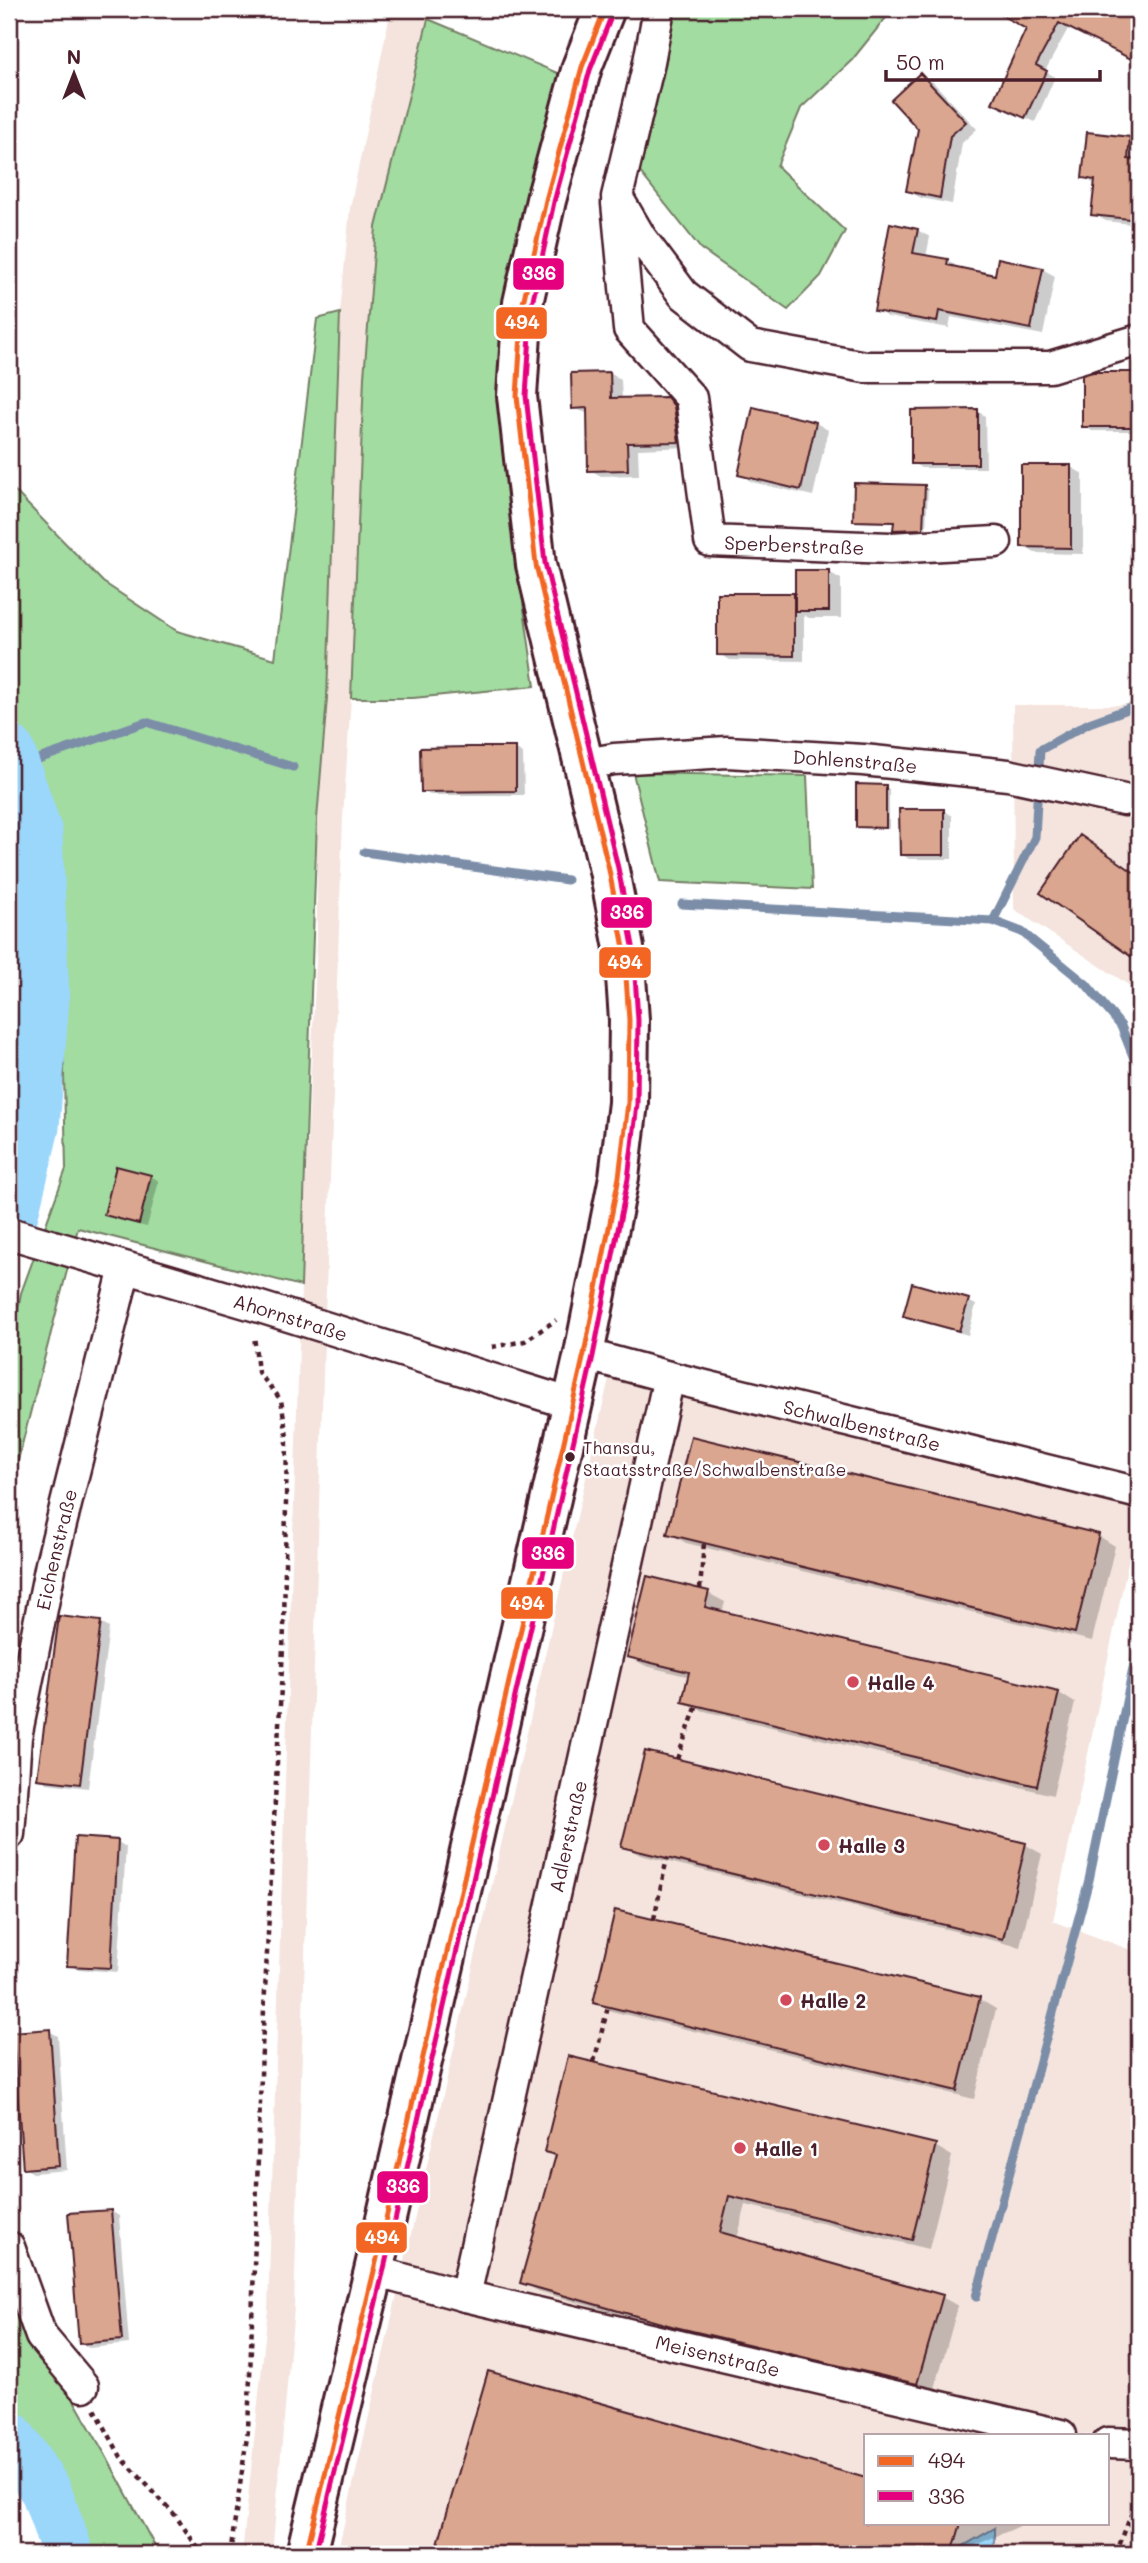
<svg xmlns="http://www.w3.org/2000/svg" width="1148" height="2563" viewBox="0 0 1148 2563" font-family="Mali,sans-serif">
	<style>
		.built { fill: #f4e4dd; fill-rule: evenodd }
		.green { fill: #a2dca1; stroke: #767e66; stroke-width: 2 }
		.water { fill: #9bd6fb; stroke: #7b8da8; stroke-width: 2 }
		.shadow { fill: #0003 }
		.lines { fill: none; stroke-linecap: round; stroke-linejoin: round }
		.stream { stroke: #7b8da8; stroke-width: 9 }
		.river { stroke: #9bd6fb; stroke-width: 51 }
		.building { fill: #daa68f; stroke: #4a1f2b; stroke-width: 2 }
		.minor-casing { stroke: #4a1f2b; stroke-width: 35 }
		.secondary-casing { stroke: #4a1f2b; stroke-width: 44 }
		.path { stroke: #4a1f2b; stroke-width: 4.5; stroke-dasharray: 5 5; stroke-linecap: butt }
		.minor { stroke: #fff; stroke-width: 30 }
		.secondary { stroke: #fff; stroke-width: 38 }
		.bus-1-casing { stroke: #fff; stroke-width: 10 }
		.bus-2-casing { stroke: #fff; stroke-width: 10 }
		.bus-1 { stroke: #f26522; stroke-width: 5 }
		.bus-2 { stroke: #e5007d; stroke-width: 5 }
		.bus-dot { fill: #4a1f2b; stroke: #fff; stroke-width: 2.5 }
		.poi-dot { fill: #d1495b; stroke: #fff; stroke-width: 2.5 }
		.labels { text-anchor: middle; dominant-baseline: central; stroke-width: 5; stroke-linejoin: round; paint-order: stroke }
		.bus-label { font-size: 17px; fill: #4a1f2b; stroke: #fff; text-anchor: start }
		.street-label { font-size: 19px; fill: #4a1f2b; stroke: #fff }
		.poi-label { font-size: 19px; font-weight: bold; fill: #4a1f2b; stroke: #fff; text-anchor: start }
		.line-badge { stroke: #fff; stroke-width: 2.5 }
		.badge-label { font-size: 19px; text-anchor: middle; font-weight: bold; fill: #fff }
	</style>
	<rect width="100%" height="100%" fill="#fff"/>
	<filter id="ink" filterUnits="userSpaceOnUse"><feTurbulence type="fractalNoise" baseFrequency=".0143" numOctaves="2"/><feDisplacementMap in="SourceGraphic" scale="14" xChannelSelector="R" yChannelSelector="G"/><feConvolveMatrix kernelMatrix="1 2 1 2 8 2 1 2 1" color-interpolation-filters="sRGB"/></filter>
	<g filter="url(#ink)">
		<!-- built -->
		<path class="built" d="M391 9H432L376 227 364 377 351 698 343 818 324 1345 294 2308 272 2554H242L268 2309 301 1286 317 941V819L327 698 340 313 350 208Z
			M1139 702V992L1014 909 1013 705H1118Z
			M613 1361 1139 1498V1510L1053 1921 1139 1953V2554H337ZM866 2435H1108V2523H866Z"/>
		<!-- green -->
		<path class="green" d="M664 9H893L852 60 801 108 777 166 845 231 821 276 788 310 701 249 640 172 667 56Z
			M428 19 560 74 513 268 500 379 507 490 535 686 413 698H351L364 377 376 227Z
			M340 313 327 698 317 819 301 1286 78 1228 9 1495V1354L21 1293 66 1169 59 836 9 731V485L103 582 177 631 275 659 317 319Z
			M633 773 807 776 812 889 660 882Z
			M9 2287 106 2456 159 2554H86L71 2492 9 2404Z"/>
		<!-- water -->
		<path class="water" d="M995 2528V2542L983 2554H959L960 2548Z"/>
		<!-- shadow -->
		<path class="shadow" d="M1016 9H1137L1139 10V62L1069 27 1045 71 1055 77 1035 122 1003 107 1028 28 1011 18Z
			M920 75 933 82 977 129 962 143 952 204 921 198 908 191 920 129Z
			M1088 134 1130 139 1139 144V225L1106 221 1093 214 1096 185 1084 177Z
			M917 230 930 237 926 257 948 261 960 268 996 277 1042 269 1055 276 1043 335 951 317 949 328 888 317 876 310Z
			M610 373 621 380 622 399H666L678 406 690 447 638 449 639 475 601 476 590 470 589 414 573 408Z
			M1094 374H1139V431H1092L1084 426Z
			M977 411 985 416 986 468H921L913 463Z
			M816 423 828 430 813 496 752 482 740 474Z
			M1071 467 1083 474V554L1035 553 1022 546Z
			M924 487 928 489 926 530 899 531 895 529V523L859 522 855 520Z
			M829 572 841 579V618H809L804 615V661L730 660 719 654 793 595 796 597Z
			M515 749 523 754 524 795H430L422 791Z
			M886 787 889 789V829L858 826Z
			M944 811 952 816V859H909L901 854Z
			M151 1176 159 1181 147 1227 114 1219 106 1214Z
			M968 1301 976 1305 968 1335 913 1319 905 1315Z
			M692 1438 1099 1536 1115 1546 1092 1641 686 1543 669 1533Z
			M708 1593 725 1602 722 1613 1059 1693 1075 1703 1053 1795 700 1710 684 1701 690 1677 646 1666 629 1657Z
			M60 1618 101 1623 109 1628 88 1788 47 1783 39 1778Z
			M9 1662 16 1666 9 1692Z
			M646 1753 1026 1845 1042 1854 1020 1947 640 1855 623 1846Z
			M118 1842 126 1847 118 1972 77 1969 69 1965Z
			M979 1999 996 2009 974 2099 611 2011 595 2002Z
			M49 2031 58 2036 67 2170 33 2173 25 2168Z
			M935 2146 952 2156 929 2249 746 2205 737 2239 942 2297 958 2306 934 2392 693 2336 538 2291 522 2282 557 2157 547 2151Z
			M111 2211 119 2216 129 2344 89 2348 81 2343Z
			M489 2373 866 2480V2523H1027L973 2546 971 2554H437Z"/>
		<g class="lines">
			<!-- stream -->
			<path class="stream" d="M15 767 146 722 293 767
				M364 852 567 880
				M682 904 993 921 1022 932 1086 984 1121 1026 1139 1071
				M993 921 1035 837 1040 750 1089 723 1139 705
				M976 2297 1089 1880 1139 1640
				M1136 2554 1139 2547"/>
			<!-- river -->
			<path class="river" d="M9 750 37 833 44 998 34 1127 9 1230
				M9 2436 46 2491 68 2554"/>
		</g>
		<!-- building -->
		<path class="building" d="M990 9H1139V63L1059 23 1036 65 1047 71 1025 118 992 103 1026 29Z
			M920 73 966 122 950 136 940 198 906 191 918 129 891 100Z
			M1087 132 1130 137 1128 159 1139 160V220L1091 215 1095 180 1082 178Z
			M890 223 918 229 913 253 948 259 947 265 995 275 998 258 1043 268 1031 329 939 311 937 322 874 311Z
			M610 372 611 398 667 397 674 406 679 442 627 443 628 470 588 471 587 408 572 409 571 373Z
			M1093 372H1139V427H1082V375Z
			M753 407 816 422 801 490 738 475Z
			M978 409V464H911V410Z
			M1021 465H1071V548L1021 547Z
			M854 483 925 485 923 529 893 530 894 522 853 521Z
			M795 570H829V611H795Z
			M717 593H794V656L717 655Z
			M469 747H516V791L421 792 420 748Z
			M856 784 886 785V828L856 827Z
			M899 809H944V855H900Z
			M1080 835 1139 876V962L1040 893Z
			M116 1166 151 1175 139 1224 104 1215Z
			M912 1283 969 1299 959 1331 903 1316Z
			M691 1436 1099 1534 1075 1633 667 1534Z
			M647 1576 709 1591 705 1607 1059 1692 1037 1786 682 1702 689 1672 627 1657Z
			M59 1616 101 1621 80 1784 37 1779Z
			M645 1751 1026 1843 1003 1939 621 1847Z
			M75 1837 118 1840 111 1968 67 1966Z
			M615 1910 980 1997 957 2091 593 2003Z
			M50 2029 59 2166 23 2169 13 2032Z
			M568 2056 936 2144 912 2240 729 2196 720 2232 943 2295 917 2384 675 2327 520 2283 556 2155 544 2152Z
			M111 2210 122 2340 79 2344 68 2213Z
			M488 2371 866 2478V2523H961L952 2554H435Z"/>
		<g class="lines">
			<!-- minor casing -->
			<g class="minor-casing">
				<g id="minor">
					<path d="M659 9 648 67 617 197 641 238 683 294 750 346 865 367H1050L1139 340"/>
					<path id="s1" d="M617 203 629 329 691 398 710 541 890 548 996 542"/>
					<path id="s2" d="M585 764 614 759 727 752 863 760 1008 775 1124 800"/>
					<path id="s3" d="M9 1233 260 1307 572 1404"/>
					<path id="s4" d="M584 1354 669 1377 1139 1493"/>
					<path id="s5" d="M9 1834 16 1737 51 1564 125 1268"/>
					<path d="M9 2247 41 2336 83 2386"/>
					<path id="s6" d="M374 2271 465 2296 1061 2435"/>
					<path id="s7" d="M465 2296 669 1377"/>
					<path d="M1108 2443 1139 2444"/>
				</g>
			</g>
			<!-- secondary casing -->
			<g class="secondary-casing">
				<path id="secondary" d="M306 2554 374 2271 584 1354 619 1177 628 1103 629 1020 624 948 609 870 536 565 517 396 523 303 546 200 582 67 605 9"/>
			</g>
			<!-- path -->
			<path class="path" d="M492 1347 525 1341 556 1320
				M700 1589 704 1543
				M677 1759 697 1705
				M654 1919 667 1858
				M594 2062 608 2007
				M95 2409 121 2457 175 2515 202 2554
				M230 2554 248 2430 262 2048 284 1629 287 1437 281 1400 258 1372 254 1335
				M1116 2554 1139 2494"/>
			<!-- minor -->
			<use href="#minor" class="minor"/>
			<!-- secondary -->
			<use href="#secondary" class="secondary"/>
			<!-- bus-1 casing -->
			<g class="bus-1-casing">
				<path id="bus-1" d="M306 2554 374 2271 584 1354 619 1177 628 1103 629 1020 624 948 609 870 536 565 517 396 523 303 546 200 582 67 605 9"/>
			</g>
			<!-- bus-2 casing -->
			<g class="bus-2-casing">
				<path id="bus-2" d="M315 2554 383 2273 593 1356 628 1179 637 1104 638 1020 633 946 618 868 545 563 526 396 532 304 554 202 590 70 613 12"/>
			</g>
			<!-- bus-1 -->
			<use href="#bus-1" class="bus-1"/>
			<!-- bus-2 -->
			<use href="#bus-2" class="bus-2"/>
		</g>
	</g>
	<!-- markers -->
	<circle class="bus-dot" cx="570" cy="1457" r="6"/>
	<g class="poi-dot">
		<circle cx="853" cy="1682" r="7"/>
		<circle cx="824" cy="1845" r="7"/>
		<circle cx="786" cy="2000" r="7"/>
		<circle cx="740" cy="2148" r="7"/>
	</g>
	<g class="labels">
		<!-- bus labels -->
		<g class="bus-label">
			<text x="583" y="1447">Thansau,<tspan x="583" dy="22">Staatsstraße/Schwalbenstraße</tspan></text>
		</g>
		<!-- street labels -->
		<g class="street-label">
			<text stroke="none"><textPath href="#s1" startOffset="448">Sperberstraße</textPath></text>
			<text stroke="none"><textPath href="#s2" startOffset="271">Dohlenstraße</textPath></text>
			<text stroke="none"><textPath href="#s3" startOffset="294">Ahornstraße</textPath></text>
			<text stroke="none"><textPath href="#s4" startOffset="287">Schwalbenstraße</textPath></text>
			<text stroke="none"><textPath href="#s5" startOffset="289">Eichenstraße</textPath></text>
			<text stroke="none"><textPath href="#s7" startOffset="471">Adlerstraße</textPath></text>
			<text stroke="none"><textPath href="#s6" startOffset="354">Meisenstraße</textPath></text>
		</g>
		<!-- poi labels -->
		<g class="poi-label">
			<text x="867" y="1682">Halle 4</text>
			<text x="838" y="1845">Halle 3</text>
			<text x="800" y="2000">Halle 2</text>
			<text x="754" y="2148">Halle 1</text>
		</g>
	</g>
	<g class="line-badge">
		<rect x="512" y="257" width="53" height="34" rx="7" fill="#e5007d"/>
		<rect x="495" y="306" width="53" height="34" rx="7" fill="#f26522"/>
		<rect x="600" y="896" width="53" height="33" rx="7" fill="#e5007d"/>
		<rect x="598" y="946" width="54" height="33" rx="7" fill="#f26522"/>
		<rect x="521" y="1536" width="54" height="34" rx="7" fill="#e5007d"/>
		<rect x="500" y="1586" width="54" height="34" rx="7" fill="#f26522"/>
		<rect x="376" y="2170" width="53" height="34" rx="7" fill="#e5007d"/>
		<rect x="355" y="2221" width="53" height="33" rx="7" fill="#f26522"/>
	</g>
	<g class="badge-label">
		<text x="539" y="280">336</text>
		<text x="522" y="329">494</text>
		<text x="627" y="919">336</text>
		<text x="625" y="969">494</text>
		<text x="548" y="1560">336</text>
		<text x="527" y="1610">494</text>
		<text x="403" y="2193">336</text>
		<text x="382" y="2244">494</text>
	</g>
	<!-- margin -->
	<rect width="1148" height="2563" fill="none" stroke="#fff" stroke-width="35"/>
	<rect x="18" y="18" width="1113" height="2528" fill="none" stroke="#4a1f2b" stroke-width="2.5" filter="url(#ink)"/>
	<!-- legend -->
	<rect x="864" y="2434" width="245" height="91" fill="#ffffff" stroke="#b7a5aa" stroke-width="2"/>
	<rect x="878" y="2456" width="35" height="10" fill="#f26522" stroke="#b7a5aa" stroke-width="2"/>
	<text x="928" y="2468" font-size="21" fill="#4a1f2b">494</text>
	<rect x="878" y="2491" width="35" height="10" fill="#e5007d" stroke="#b7a5aa" stroke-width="2"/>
	<text x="928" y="2504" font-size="21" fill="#4a1f2b">336</text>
	<!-- north arrow -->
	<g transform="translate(74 74)" stroke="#ffffff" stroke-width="5" paint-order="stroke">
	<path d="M0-5L12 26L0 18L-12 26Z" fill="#4a1f2b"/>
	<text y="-10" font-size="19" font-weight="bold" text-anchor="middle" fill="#4a1f2b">N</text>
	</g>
	<!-- scale -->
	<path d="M886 70v10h214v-10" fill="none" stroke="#4a1f2b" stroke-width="3.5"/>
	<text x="896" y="70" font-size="21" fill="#4a1f2b" stroke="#ffffff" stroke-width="5" paint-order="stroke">50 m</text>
</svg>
